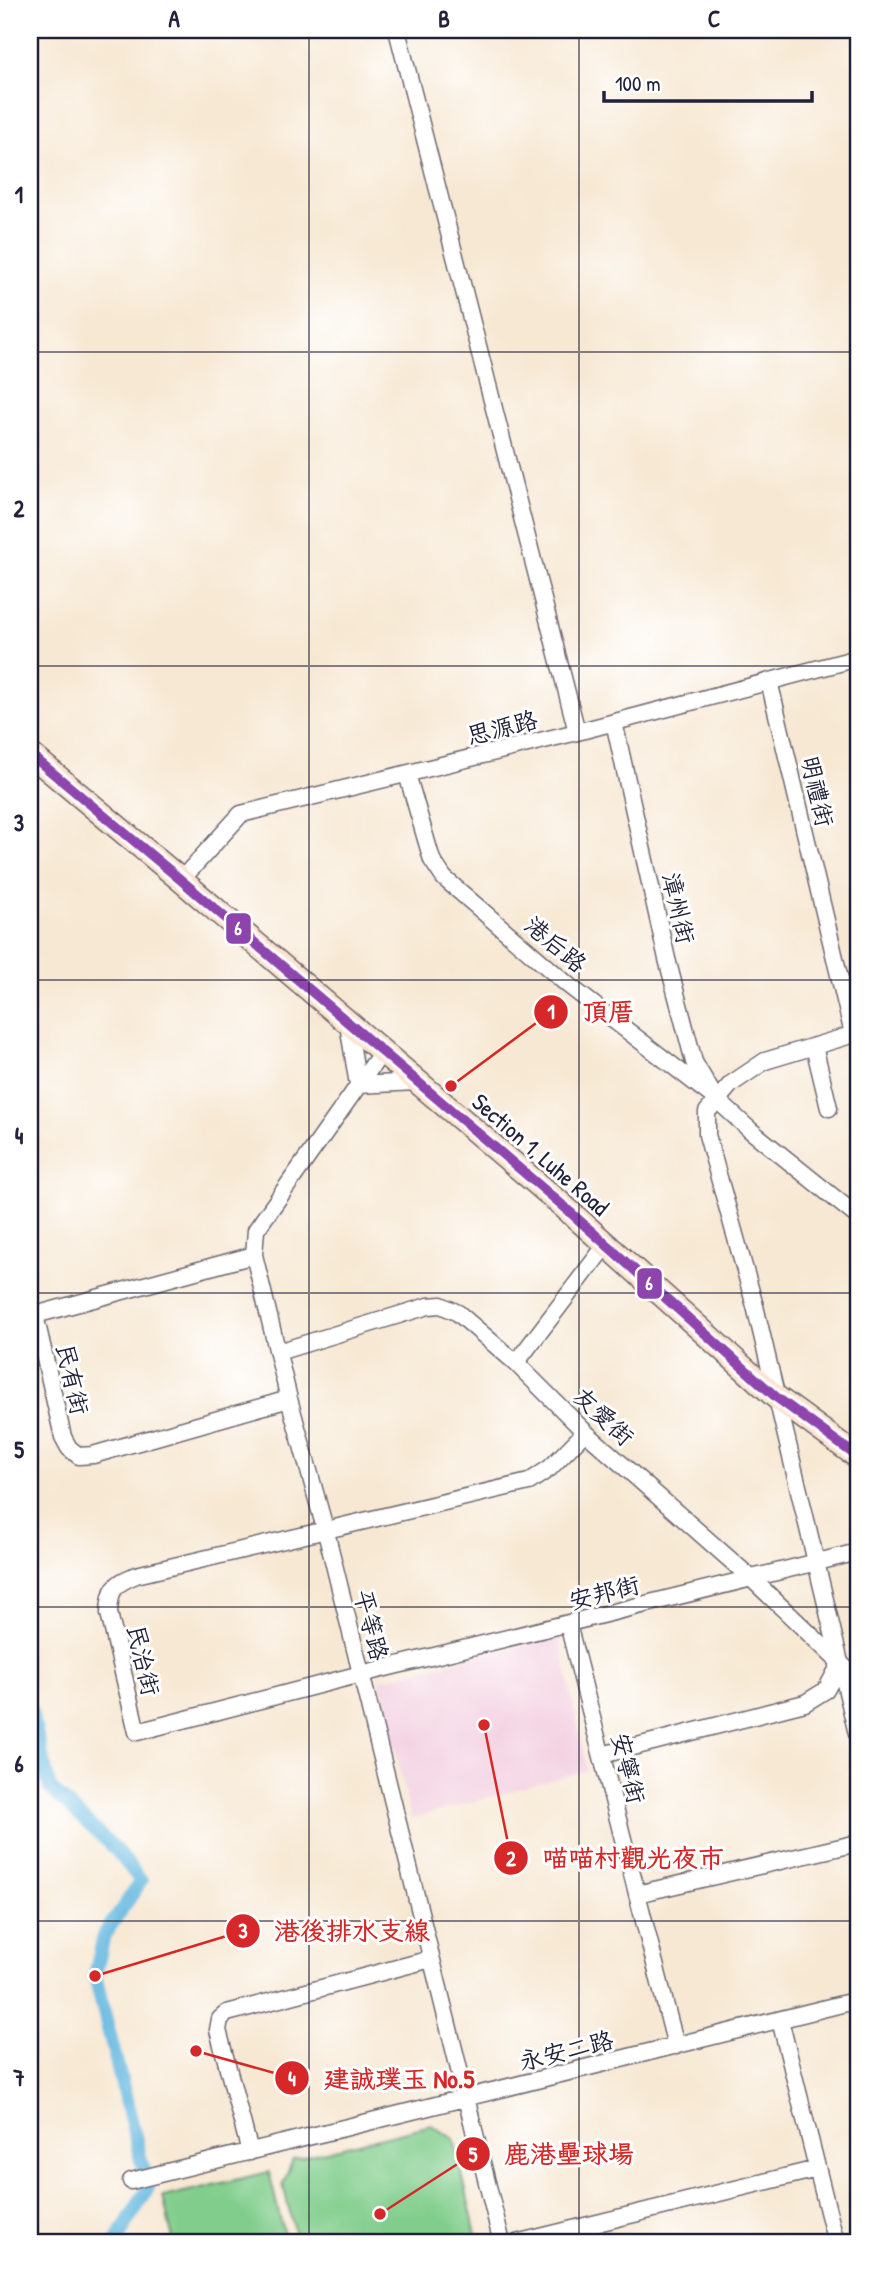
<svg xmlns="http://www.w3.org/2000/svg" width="888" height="2273" viewBox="0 0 888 2273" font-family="'Patrick Hand','LXGW WenKai TC',sans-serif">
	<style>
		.built { fill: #f3cfdf }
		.green { fill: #81cd8c; stroke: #527864; stroke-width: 2 }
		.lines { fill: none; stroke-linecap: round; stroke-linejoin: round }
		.canal { stroke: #63b7df; stroke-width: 14 }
		.minor-casing { stroke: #6d6770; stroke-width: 19 }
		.secondary-casing { stroke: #6d6770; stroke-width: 26 }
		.minor { stroke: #fff; stroke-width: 16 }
		.secondary { stroke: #fde4d1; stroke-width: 23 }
		.bus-1-casing { stroke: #fff; stroke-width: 16 }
		.bus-1 { stroke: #8e44ad; stroke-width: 10 }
		.grid { fill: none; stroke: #22223b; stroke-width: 2; stroke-opacity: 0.55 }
		.labels { text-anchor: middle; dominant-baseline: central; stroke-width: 6; stroke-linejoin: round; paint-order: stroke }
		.street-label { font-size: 24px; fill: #22223b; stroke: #fff }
		.leader { fill: none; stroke: #d62828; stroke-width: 2.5 }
		.callout-dot { fill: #d62828; stroke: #fff; stroke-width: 2.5 }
		.mark-label { font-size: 21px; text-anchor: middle; font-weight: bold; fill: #fff }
		.callout-label { font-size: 26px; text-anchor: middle; font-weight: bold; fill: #d62828; stroke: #fff; stroke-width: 6; stroke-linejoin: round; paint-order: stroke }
		.line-badge { stroke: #fff; stroke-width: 2.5 }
		.badge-label { font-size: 19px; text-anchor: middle; font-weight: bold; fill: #fff }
		.neatline { fill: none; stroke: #22223b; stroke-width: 2.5 }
		.grid-label { font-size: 23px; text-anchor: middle; font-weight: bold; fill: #22223b }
	</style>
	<rect width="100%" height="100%" fill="#fff"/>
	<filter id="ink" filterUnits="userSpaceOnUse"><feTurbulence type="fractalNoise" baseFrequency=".0143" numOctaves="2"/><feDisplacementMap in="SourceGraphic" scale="14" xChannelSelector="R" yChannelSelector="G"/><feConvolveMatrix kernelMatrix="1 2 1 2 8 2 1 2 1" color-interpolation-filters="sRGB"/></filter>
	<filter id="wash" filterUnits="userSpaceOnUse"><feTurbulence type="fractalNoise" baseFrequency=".00686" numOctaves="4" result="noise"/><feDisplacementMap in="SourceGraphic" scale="28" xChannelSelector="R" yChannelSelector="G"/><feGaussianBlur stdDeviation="1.57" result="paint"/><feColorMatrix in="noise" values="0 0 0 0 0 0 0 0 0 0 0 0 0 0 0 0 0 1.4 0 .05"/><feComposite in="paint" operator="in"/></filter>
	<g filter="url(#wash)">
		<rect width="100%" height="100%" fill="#f7e8d3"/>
		<!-- built -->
		<path class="built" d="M559 1636 587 1770 411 1819 380 1680Z"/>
		<!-- green -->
		<path class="green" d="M431 2125 454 2139 478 2243H297L283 2184 293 2159Z
			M269 2172 286 2243H174L163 2197Z"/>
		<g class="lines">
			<!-- canal -->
			<path class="canal" d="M30 1708 50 1788 117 1851 141 1881 104 1935 95 1976 148 2188 115 2243"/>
		</g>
	</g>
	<g filter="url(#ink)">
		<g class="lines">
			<!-- minor casing -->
			<g class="minor-casing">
				<path id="minor" d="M397 30 577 732
					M769 681 853 1034
					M614 722 667 959 694 1062 711 1091
					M407 774 432 860 444 878 568 985 716 1099 750 1130 858 1217
					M181 880 241 814 577 732 858 658
					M348 1024 358 1085 416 1082
					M858 1033 765 1061 731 1084 707 1112V1135L755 1306 858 1738
					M814 1046 829 1108
					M382 1052 256 1230 254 1255 289 1399 326 1532 502 2243
					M254 1255 35 1315 63 1437 69 1448 79 1456 93 1455 289 1399
					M278 1352 428 1306 441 1305 458 1313 516 1363 585 1432 752 1579 858 1680
					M516 1363 606 1245
					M585 1432 550 1468 529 1482 136 1575C114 1584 110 1588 109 1613L137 1732 361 1674 858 1552
					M568 1624 676 2046
					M602 1755 805 1703 826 1690 840 1664
					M637 1894 858 1843
					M780 2020 836 2243
					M250 2152 218 2030 220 2019 227 2013 431 1959
					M131 2181 858 2000
					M516 2243 817 2169"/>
			</g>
			<!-- secondary casing -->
			<g class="secondary-casing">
				<path id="secondary" d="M30 754 181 880 561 1204 776 1397 858 1457"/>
			</g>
			<!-- minor -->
			<use href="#minor" class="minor"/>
			<!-- secondary -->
			<use href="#secondary" class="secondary"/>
			<!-- bus-1 casing -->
			<g class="bus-1-casing">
				<path id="bus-1" d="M30 754 181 880 561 1204 776 1397 858 1457"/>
			</g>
			<!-- bus-1 -->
			<use href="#bus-1" class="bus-1"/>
		</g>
	</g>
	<!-- grid -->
	<path class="grid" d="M309 30V2243M579 30V2243M30 352H858M30 666H858M30 980H858M30 1293H858M30 1607H858M30 1921H858"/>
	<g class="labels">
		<!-- street labels -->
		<g class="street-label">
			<text transform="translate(502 727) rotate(-14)">思源路</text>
			<text transform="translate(818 791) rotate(77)">明禮街</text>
			<text transform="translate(679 908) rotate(77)">漳州街</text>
			<text transform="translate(556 944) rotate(40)">港后路</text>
			<text transform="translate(541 1154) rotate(41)">Section 1, Luhe Road</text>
			<text transform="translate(73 1379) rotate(77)">民有街</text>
			<text transform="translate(604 1416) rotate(43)">友愛街</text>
			<text transform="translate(604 1592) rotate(-14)">安邦街</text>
			<text transform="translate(372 1625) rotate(76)">平等路</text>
			<text transform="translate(144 1660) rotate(77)">民治街</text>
			<text transform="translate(629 1768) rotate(76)">安寧街</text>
			<text transform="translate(566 2050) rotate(-14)">永安二路</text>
		</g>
	</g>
	<!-- callouts -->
	<path class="leader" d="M451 1086L551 1012M484 1725L511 1858M95 1976L243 1931M196 2051L292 2078M380 2214L473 2154"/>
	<g class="callout-dot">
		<circle cx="451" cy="1086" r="7"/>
		<circle cx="484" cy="1725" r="7"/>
		<circle cx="95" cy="1976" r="7"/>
		<circle cx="196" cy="2051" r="7"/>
		<circle cx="380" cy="2214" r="7"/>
		<circle cx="551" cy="1012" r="18"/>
		<circle cx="511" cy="1858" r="18"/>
		<circle cx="243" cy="1931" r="18"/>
		<circle cx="292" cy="2078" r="18"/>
		<circle cx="473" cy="2154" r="18"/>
	</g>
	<g class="mark-label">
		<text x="551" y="1019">1</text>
		<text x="511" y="1866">2</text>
		<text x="243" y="1938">3</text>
		<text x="292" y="2086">4</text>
		<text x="473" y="2162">5</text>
	</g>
	<g class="callout-label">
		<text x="608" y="1021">頂厝</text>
		<text x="633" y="1867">喵喵村觀光夜市</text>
		<text x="352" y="1940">港後排水支線</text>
		<text x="399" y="2088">建誠璞玉 No.5</text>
		<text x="569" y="2163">鹿港壘球場</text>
	</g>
	<g class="line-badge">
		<rect x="225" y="912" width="27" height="33" rx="7" fill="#8e44ad"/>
		<rect x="636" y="1267" width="27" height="33" rx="7" fill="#8e44ad"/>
	</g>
	<g class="badge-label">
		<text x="238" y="935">6</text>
		<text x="649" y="1290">6</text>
	</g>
	<!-- margin -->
	<rect width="888" height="2273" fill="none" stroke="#fff" stroke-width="77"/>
	<!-- scale -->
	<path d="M604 91v10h208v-10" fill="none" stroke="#22223b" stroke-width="3.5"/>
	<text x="615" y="91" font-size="21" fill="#22223b" stroke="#ffffff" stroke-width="5" paint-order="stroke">100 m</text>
	<rect x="38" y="38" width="812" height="2196" class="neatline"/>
	<g class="grid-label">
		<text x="174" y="27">A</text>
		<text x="444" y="27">B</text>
		<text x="714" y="27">C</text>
		<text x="19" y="203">1</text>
		<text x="19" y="517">2</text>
		<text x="19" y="831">3</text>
		<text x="19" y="1144">4</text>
		<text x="19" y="1458">5</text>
		<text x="19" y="1772">6</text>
		<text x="19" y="2086">7</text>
	</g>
</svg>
